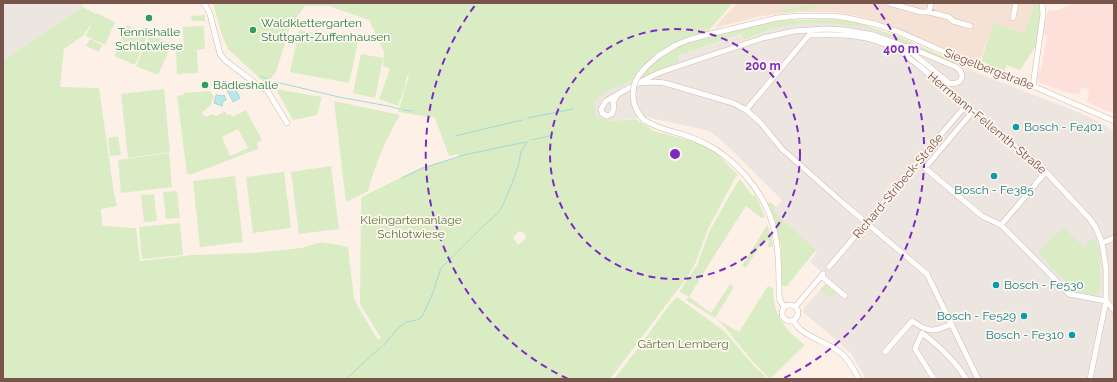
<svg xmlns="http://www.w3.org/2000/svg" width="1117" height="382" viewBox="0 0 1117 382" font-family="Raleway,sans-serif">
	<style>
		.residential { fill: #f5e2d5 }
		.commercial { fill: #fee0da }
		.industrial { fill: #ede5e0 }
		.green { fill: #daecc4; fill-rule: evenodd }
		.water { fill: #bae8e8; stroke: #a0d9da }
		.lines { fill: none; stroke-linecap: round; stroke-linejoin: round }
		.stream { stroke: #a0d9da; stroke-width: 1 }
		.minor-casing { stroke: #d2b9ae; stroke-width: 6 }
		.minor { stroke: #fff; stroke-width: 5 }
		.minor-bridge-casing { stroke: #d2b9ae; stroke-width: 6; stroke-linecap: butt }
		.minor-bridge { stroke: #fff; stroke-width: 5 }
		.ring { fill: none; stroke: #7b2cbf; stroke-width: 2; stroke-dasharray: 7 5 }
		.leisure-dot { fill: #2e9e5b; stroke: #fff6ee; stroke-width: 1.5 }
		.culture-dot { fill: #0f9aa8; stroke: #fff6ee; stroke-width: 1.5 }
		.labels { text-anchor: middle; dominant-baseline: central; stroke-width: 3.5; stroke-linejoin: round; paint-order: stroke }
		.leisure-label { font-size: 12px; fill: #27864d; stroke: #fff6ee; text-anchor: start }
		.street-label { font-size: 12px; fill: #78544a; stroke: #fff6ee }
		.culture-label { font-size: 12px; fill: #0d838f; stroke: #fff6ee; text-anchor: start }
		.park-label { font-size: 12px; fill: #58783e; stroke: #fff6ee }
		.centre { fill: #7b2cbf; stroke: #fff6ee; stroke-width: 2 }
		.ring-label { font-size: 12px; text-anchor: middle; font-weight: bold; fill: #7b2cbf; stroke: #fff6ee; stroke-width: 3.5; stroke-linejoin: round; paint-order: stroke }
	</style>
	<rect width="100%" height="100%" fill="#fdf1e7"/>
	<!-- residential -->
	<path class="residential" d="M737 3H1034L1025 33 993 23 979 63 896 28 876 21 853 15 834 12H798L777 14 762 16 714 28Z"/>
	<!-- commercial -->
	<path class="commercial" d="M1075 3H1114V110L1110 112 1107 111 1087 102 1089 89 1081 88 1080 94 1068 93 1043 84 1039 82 1037 79 1038 71H1041L1047 36 1043 35 1047 12 1048 11 1058 10Z"/>
	<!-- industrial -->
	<path class="industrial" d="M3 3H83V7L3 60Z
		M824 23 862 27 899 40 931 55 1080 113 1094 119 1114 131V379H866L851 353 803 312 804 308 830 279 810 262 817 252 797 238 772 211 782 200 731 149 710 131 646 117 610 121 596 117 594 102 609 90 678 63 677 56 742 35 744 41 774 28 800 24Z"/>
	<!-- green -->
	<path class="green" d="M213 3H733L703 37 704 39 759 24 774 21 825 19 845 20 864 25 900 37 980 73 931 55 899 40 863 27 824 23 800 24 774 28 744 40 742 34 677 56 679 63 609 90 594 102 596 117 610 121 636 119 654 131 702 144 716 153 738 175 735 178 708 229 695 264 688 276 610 379H3V60L83 7 96 14V13L115 22 105 45 86 36 93 20 84 35 64 49 60 87 99 88 114 193 117 206 101 209 102 226 136 228 140 261 191 255 253 253 301 248 322 242 348 247 354 298 358 307 378 340 381 338 360 304 361 200 362 197 422 167 460 157 458 154 449 156 435 118 398 112 409 76H407L405 84H406L398 106 379 99 390 69 395 71 383 66 384 52 369 20 329 6H305L290 27 276 72 266 84 228 49 222 35ZM519 231C522 232 526 233 526 238L518 245 513 238Z
		M1034 3H1039L1041 7 1036 46 1020 70 1007 65 1004 72 981 61 993 23 1025 33Z
		M814 4V10L780 12V10Z
		M205 15V21H192L191 16Z
		M127 25 148 34 135 65 114 56Z
		M204 26 205 49 197 50 198 73 177 74 176 50H184L183 27Z
		M299 30 358 42 349 83 290 72Z
		M150 34 172 44 158 75 136 66Z
		M90 39 102 45 99 52 86 46Z
		M361 54 383 58 375 98 353 93Z
		M164 89 170 152 128 158 121 94Z
		M276 89 322 97 317 115 293 120Z
		M210 91 214 97 210 106 201 113 206 117 213 114 216 116 225 111 227 115 231 114 232 117 246 110 262 140 257 143 258 149 192 174H187L177 96 184 95V93ZM238 129 248 148 230 156 222 137Z
		M334 101 400 115C386 138 375 165 368 191L346 202Z
		M118 136 121 155 110 156 108 138Z
		M169 153 172 187 121 193 118 160Z
		M331 166 339 229 299 234 291 172Z
		M284 172 291 228 253 233 246 177Z
		M235 176 243 242 200 247 193 181Z
		M740 179 753 196 755 194 765 217 761 218 746 206 714 256 689 297 711 313 730 284 734 287 715 318 739 332 768 286 773 288C773 315 784 329 805 345L770 379 754 363 723 325 715 318 686 300 689 297 679 292 697 265 710 230 738 181Z
		M177 191 180 218 166 219 163 192Z
		M154 194 157 221 144 222 141 195Z
		M770 202 776 207 773 211 816 250 787 286H781V248L775 225 768 204Z
		M180 223 183 255 142 259 139 227Z
		M767 225 771 235 773 247H767L770 241 767 240 766 242 763 241 746 268 742 266Z
		M1063 227 1084 247 1094 236 1100 254V292L1097 295 1084 293 1068 285 1038 252Z
		M826 284 829 286 828 288 831 291 833 289 835 292 834 296 832 298 829 297 820 289Z
		M677 297 724 331 756 368 765 376 764 379H614L636 351 670 304Z"/>
	<!-- water -->
	<path class="water" d="M233 84 240 98 233 102 226 88Z
		M216 95 222 96 224 95 226 100 223 101 222 106 214 103Z"/>
	<g class="lines">
		<!-- stream -->
		<path class="stream" d="M260 76 267 79
			M276 82 339 97 388 106 400 109
			M403 110 412 111
			M528 118 573 109
			M455 136 522 120
			M532 140 549 136
			M402 178 423 168 464 155 526 142
			M384 345 398 328 406 322 417 320 422 317 432 295 441 268 481 228 498 213 504 203 513 181 518 167 521 152 527 142
			M346 379 381 347"/>
		<!-- minor casing -->
		<g class="minor-casing">
			<path id="minor" d="M204 3 210 14 220 54 225 60 260 87 267 90 287 123
				M889 3 921 12H929L949 17 953 21 970 26
				M929 12 931 3
				M1013 18 1016 3
				M639 75 646 67 658 56 676 45 688 40 706 35 777 18 798 16H834L848 18 875 24 899 32 979 67 1033 86 1114 121
				M640 83 655 82 665 83 733 103 746 110 760 122 782 149 843 203 927 274 978 379
				M1033 86 1043 14 1042 3
				M617 95 613 102 614 107 612 114 607 116 602 113 601 109C603 107 604 103 606 101 610 98 616 96 620 93 633 86 647 78 661 72L763 38 794 31 825 29 845 30 874 35 918 51 956 67C967 75 961 86 949 83L911 52 900 45
				M746 110 809 35C840 34 869 34 898 50 905 54 911 60 918 65L1046 172 1090 219 1096 228 1102 243 1106 268V301L1090 379
				M973 111 925 168 982 216 1001 225
				M644 120C658 129 669 130 684 135 691 137 697 140 704 143 735 158 764 192 773 225 779 248 779 272 779 295L780 301 785 307
				M1036 183 1046 172
				M1035 185 1001 225 1049 273 1069 294 1106 301 1114 310
				M1102 243 1114 238
				M829 267 966 105
				M821 276 845 296
				M782 313a8 8 0 1 1 16 0a8 8 0 1 1-16 0Z
				M795 307 823 274
				M793 320C801 337 827 341 841 353 849 360 854 370 859 379
				M885 352 912 321C928 332 933 333 951 324
				M934 379 915 349 922 333C939 346 955 360 966 379"/>
		</g>
		<!-- minor -->
		<use href="#minor" class="minor"/>
		<!-- minor-bridge casing -->
		<g class="minor-bridge-casing">
			<path id="minor-bridge" d="M639 75C629 90 632 108 644 120"/>
		</g>
		<!-- minor-bridge -->
		<use href="#minor-bridge" class="minor-bridge"/>
	</g>
	<!-- distance rings -->
	<g class="ring">
		<circle cx="675" cy="154" r="125"/>
		<path d="M568 379A249 249 0 0 1 476 4M874 4A249 249 0 0 1 782 379"/>
	</g>
	<!-- markers -->
	<g class="leisure-dot">
		<circle cx="149" cy="18" r="4"/>
		<circle cx="253" cy="30" r="4"/>
		<circle cx="205" cy="85" r="4"/>
	</g>
	<g class="culture-dot">
		<circle cx="1016" cy="127" r="4"/>
		<circle cx="994" cy="176" r="4"/>
		<circle cx="996" cy="285" r="4"/>
		<circle cx="1024" cy="316" r="4"/>
		<circle cx="1072" cy="335" r="4"/>
	</g>
	<g class="labels">
		<!-- leisure labels -->
		<g class="leisure-label">
			<text x="261" y="23">Waldklettergarten<tspan x="261" dy="14">Stuttgart-Zuffenhausen</tspan></text>
			<text x="149" y="32" text-anchor="middle">Tennishalle<tspan x="149" dy="14">Schlotwiese</tspan></text>
			<text x="213" y="85">Bädleshalle</text>
		</g>
		<!-- street labels -->
		<g class="street-label">
			<text transform="translate(989 69) rotate(21)">Siegelbergstraße</text>
			<text transform="translate(987 123) rotate(40)">Herrmann-Fellemth-Straße</text>
			<text transform="translate(898 186) rotate(-50)">Richard-Stribeck-Straße</text>
		</g>
		<!-- culture labels -->
		<g class="culture-label">
			<text x="1024" y="127">Bosch - Fe401</text>
			<text x="994" y="190" text-anchor="middle">Bosch - Fe385</text>
			<text x="1004" y="285">Bosch - Fe530</text>
			<text x="1016" y="316" text-anchor="end">Bosch - Fe529</text>
			<text x="1064" y="335" text-anchor="end">Bosch - Fe310</text>
		</g>
		<!-- park labels -->
		<g class="park-label">
			<text x="411" y="220">Kleingartenanlage<tspan x="411" dy="14">Schlotwiese</tspan></text>
			<text x="683" y="344">Gärten Lemberg</text>
		</g>
	</g>
	<circle cx="675" cy="154" r="6" class="centre"/>
	<g class="ring-label">
		<text x="901" y="53">400 m</text>
		<text x="763" y="70">200 m</text>
	</g>
	<!-- border -->
	<rect width="1117" height="382" fill="none" stroke="#78544a" stroke-width="8"/>
</svg>
